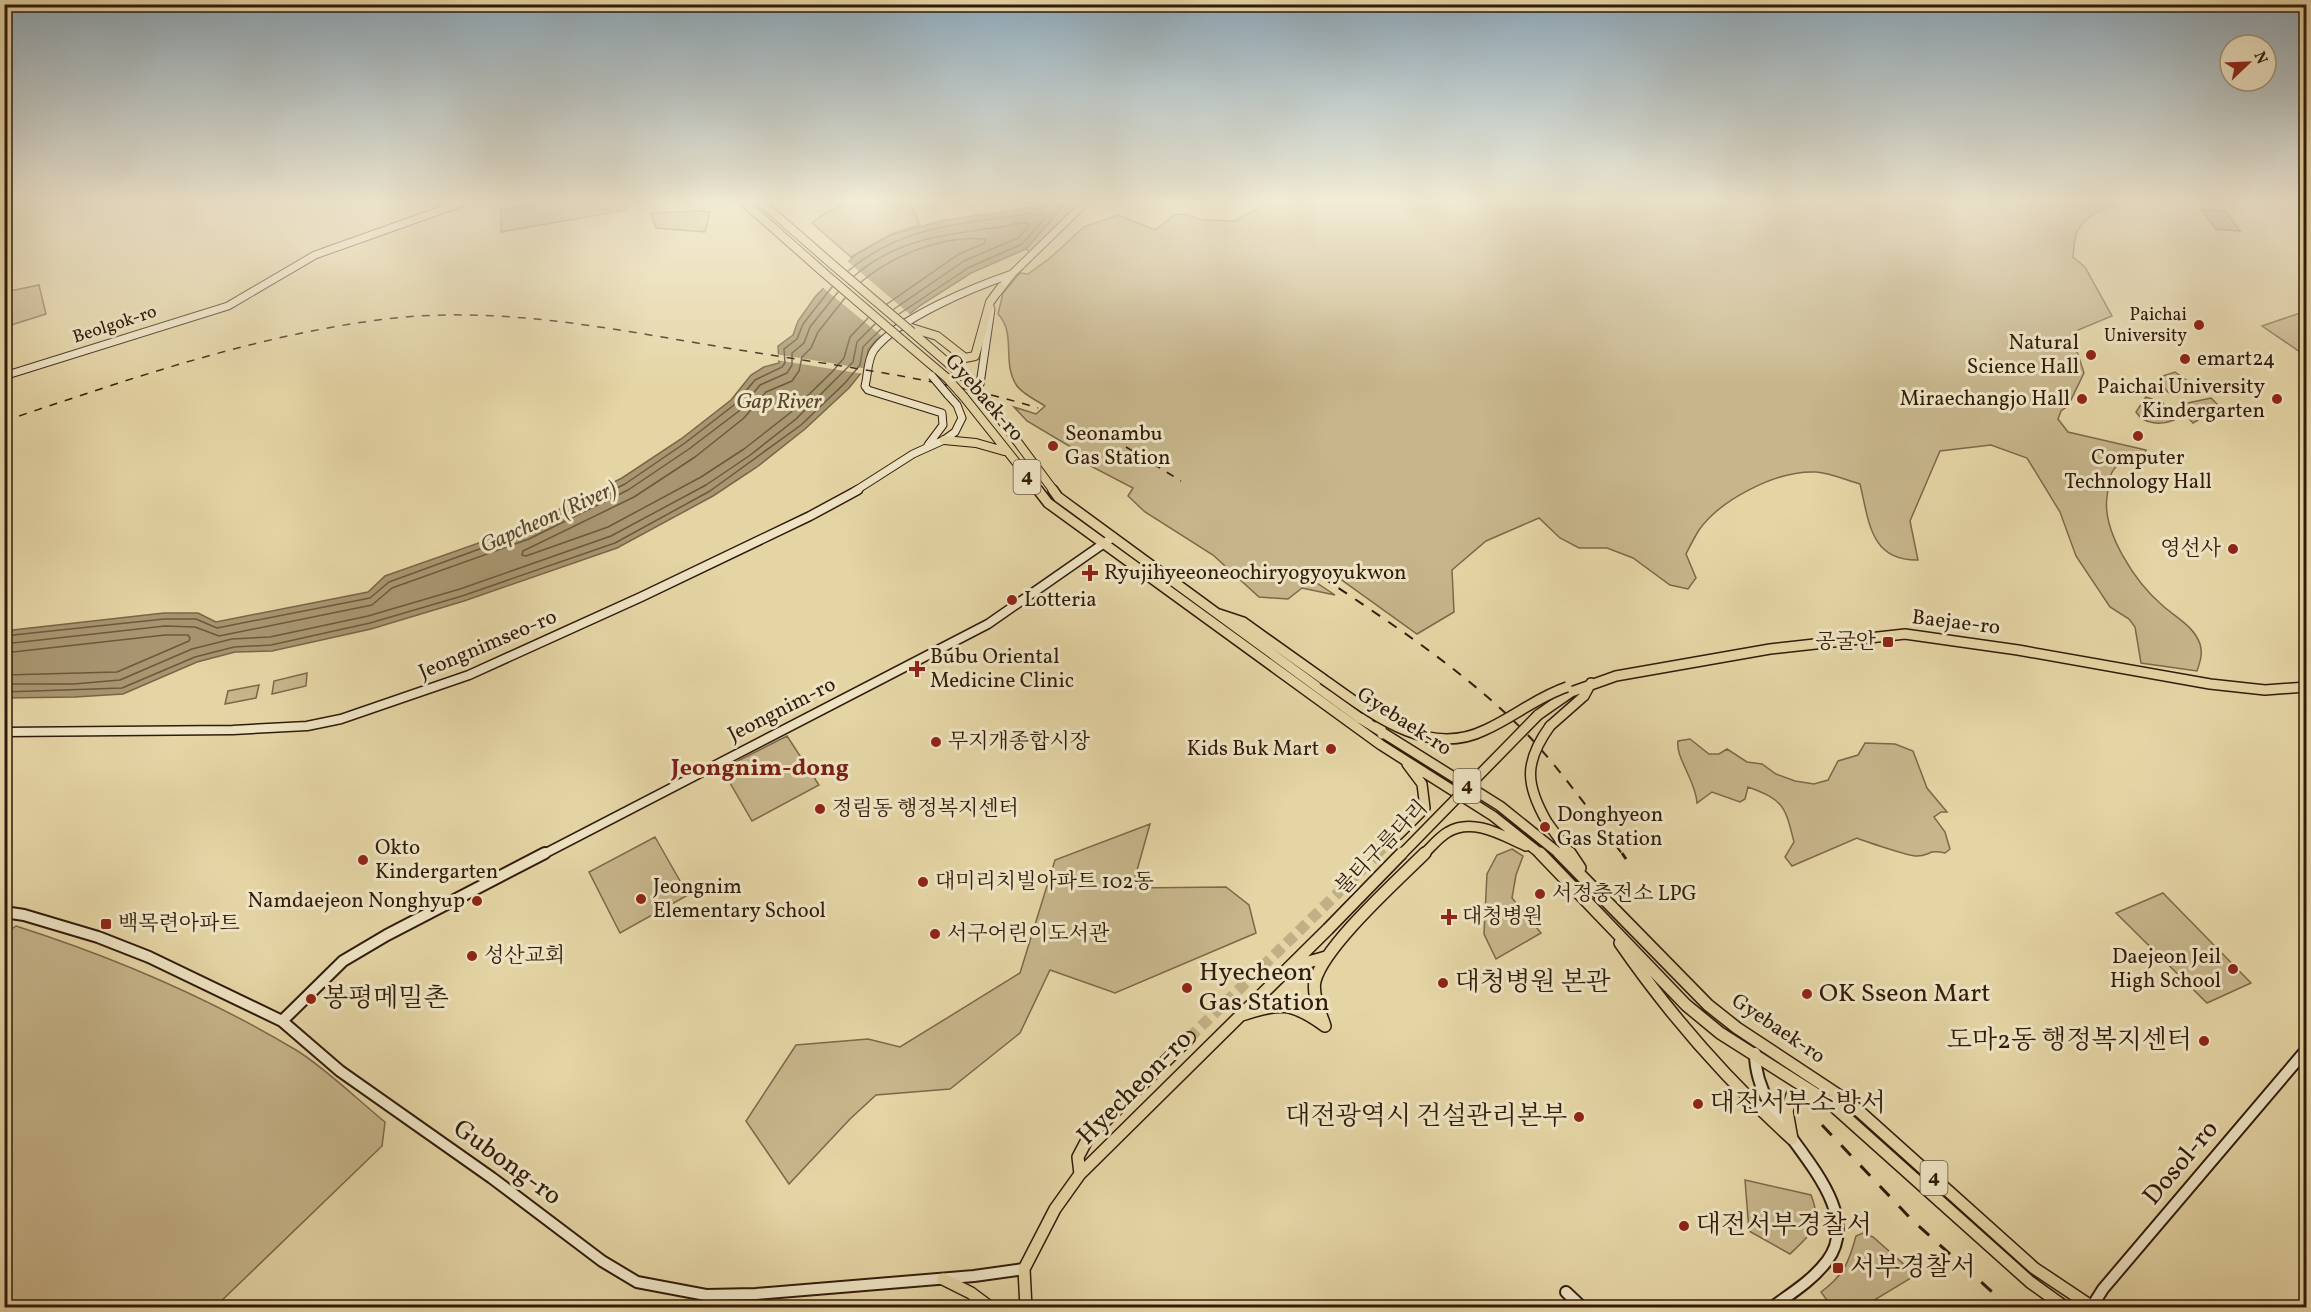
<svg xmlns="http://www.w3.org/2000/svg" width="2311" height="1312" viewBox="0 0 2311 1312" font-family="Vollkorn,'Noto Serif KR',serif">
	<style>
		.green { fill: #c7b58b; stroke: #7c684a; stroke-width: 1.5 }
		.water { fill: #a89670; stroke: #796547; stroke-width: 1.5 }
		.pier { fill: #e5d5a5 }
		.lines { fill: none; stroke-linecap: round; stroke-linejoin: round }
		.shore { stroke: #6d583d; stroke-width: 1.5 }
		.primary-tunnel-far1 { stroke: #c1b086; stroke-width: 9; stroke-dasharray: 9 4.5; stroke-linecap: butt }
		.primary-tunnel { stroke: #c1b086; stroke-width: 11; stroke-dasharray: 11 6; stroke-linecap: butt }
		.secondary-far2-casing { stroke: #321b0a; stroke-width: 9 }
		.secondary-far1-casing { stroke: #321b0a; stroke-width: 11 }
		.secondary-casing { stroke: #321b0a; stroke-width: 14 }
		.primary-far2-casing { stroke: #321b0a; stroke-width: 10 }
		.primary-far1-casing { stroke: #321b0a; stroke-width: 12 }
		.primary-casing { stroke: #321b0a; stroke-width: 14 }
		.secondary-far2 { stroke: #eee4c4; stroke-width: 7 }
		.secondary-far1 { stroke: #eee4c4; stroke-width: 8 }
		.secondary { stroke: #eee4c4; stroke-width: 10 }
		.primary-far2 { stroke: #e5d5a5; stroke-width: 8 }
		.primary-far1 { stroke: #e5d5a5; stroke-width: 9 }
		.primary { stroke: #e5d5a5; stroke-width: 11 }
		.rail-far2 { stroke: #321b0a; stroke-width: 1.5; stroke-dasharray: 8 8; stroke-linecap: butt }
		.rail-far1 { stroke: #321b0a; stroke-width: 2; stroke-dasharray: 10 10; stroke-linecap: butt }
		.rail { stroke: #321b0a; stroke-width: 3; stroke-dasharray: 14 14; stroke-linecap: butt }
		.secondary-bridge-casing { stroke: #321b0a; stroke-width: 9; stroke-linecap: butt }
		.primary-bridge-far2-casing { stroke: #321b0a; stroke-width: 10; stroke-linecap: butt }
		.primary-bridge-far1-casing { stroke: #321b0a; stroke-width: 12; stroke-linecap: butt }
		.primary-bridge-casing { stroke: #321b0a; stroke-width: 14; stroke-linecap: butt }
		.secondary-bridge { stroke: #eee4c4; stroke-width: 7 }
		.primary-bridge-far2 { stroke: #e5d5a5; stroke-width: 8 }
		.primary-bridge-far1 { stroke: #e5d5a5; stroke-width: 9 }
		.primary-bridge { stroke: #e5d5a5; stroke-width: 11 }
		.poi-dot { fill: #8f2418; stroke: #eee4c4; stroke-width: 2 }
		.labels { text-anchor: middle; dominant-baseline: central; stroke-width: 6; stroke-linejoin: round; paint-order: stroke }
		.far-poi-label { font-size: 18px; fill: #321b0a; stroke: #eee4c4; text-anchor: end }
		.far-street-label { font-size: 18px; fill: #321b0a; stroke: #eee4c4 }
		.shield { fill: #eee4c4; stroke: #6a5742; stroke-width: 1.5 }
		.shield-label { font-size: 20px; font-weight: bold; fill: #321b0a }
		.poi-label { font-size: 21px; fill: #321b0a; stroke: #eee4c4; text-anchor: start }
		.street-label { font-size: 21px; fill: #321b0a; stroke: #eee4c4 }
		.water-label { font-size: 22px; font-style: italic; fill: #5b462e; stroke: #eee4c4 }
		.quarter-label { font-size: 24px; font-weight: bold; fill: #7a1f14; stroke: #eee4c4 }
		.near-poi-label { font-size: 26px; fill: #321b0a; stroke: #eee4c4; text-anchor: start }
		.near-street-label { font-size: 26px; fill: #321b0a; stroke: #eee4c4 }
	</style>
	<rect width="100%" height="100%" fill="#e5d5a5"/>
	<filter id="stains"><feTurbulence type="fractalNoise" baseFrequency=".00333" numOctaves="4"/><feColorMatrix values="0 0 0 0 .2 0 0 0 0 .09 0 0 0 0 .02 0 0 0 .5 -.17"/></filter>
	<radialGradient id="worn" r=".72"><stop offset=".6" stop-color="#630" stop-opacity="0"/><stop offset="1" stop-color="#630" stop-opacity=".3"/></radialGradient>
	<!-- green -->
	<path class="green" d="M545 202H625L626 210 501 232V210Z
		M850 202H910L920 225 891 234 851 257 812 223 826 213Z
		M995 202H1048C1036 211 1020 209 1006 212Z
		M1067 202H1082L1030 252 1026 249Z
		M1267 202H2136C2115 205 2087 210 2077 232 2074 239 2074 249 2073 257L2085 267 2112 316 2071 333 2084 373 2068 406 2061 411 2058 419 2068 432 2146 450 2139 464H2119C2108 473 2109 483 2107 497 2102 532 2136 583 2162 605 2175 617 2194 626 2200 644 2203 654 2200 662 2197 671L2141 663 2135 627 2129 619 2110 607 2076 556 2060 512 2027 458 1991 445 1940 451 1910 521 1918 560C1870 561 1869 521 1860 484 1846 480 1830 473 1816 472 1778 470 1721 499 1699 530 1694 538 1690 546 1686 554L1696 578 1688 589 1670 585 1633 558 1607 548H1579L1560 538 1539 518 1486 541 1452 570 1454 612 1417 634 1329 571 1314 581 1335 595 1302 588 1288 599 1259 597 1213 555 1145 512 1128 496 1133 488 1083 462 1076 450 1027 421 1014 407 1036 414 1045 406C1036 400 1024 395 1017 386 1001 363 1017 334 998 314L1003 293 1020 273 1028 274 1050 258 1084 227 1118 215 1155 230 1175 215 1185 214 1201 220 1236 221Z
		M2202 210 2225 211 2240 231 2216 229Z
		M701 211 710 212 705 232 656 228 651 213Z
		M39 285 46 314 5 327V292Z
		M2306 311V356L2262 326Z
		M2175 372 2196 387 2194 391C2177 396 2165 399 2160 377Z
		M2146 397 2163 403 2174 420C2162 425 2144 425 2136 412Z
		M2211 398 2217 404 2216 409 2193 423 2181 410 2183 404Z
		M307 673 306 686 272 694 274 681Z
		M259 685 256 698 225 704 228 691Z
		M787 736 819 785 752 821 722 769Z
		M1690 739 1709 754H1719L1727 749 1747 762 1762 764 1776 774 1795 781 1814 784 1828 780 1838 761 1858 755 1865 743 1895 744 1913 751 1927 788 1947 812H1941L1934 817 1945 832 1950 849 1945 853C1928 849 1930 856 1917 856 1911 857 1864 841 1857 838L1792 866 1785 857 1794 842C1785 806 1784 800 1748 787L1745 799 1740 802 1712 792 1697 803C1696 781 1675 757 1678 741Z
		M1150 824 1132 888 1226 887 1249 905 1256 933 1115 993 1050 970 1020 1033 950 1089 876 1095 850 1119 789 1184 746 1121 796 1045 868 1039 900 1047 1020 973 1055 860Z
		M655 837 688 895 620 933 589 872Z
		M1512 849 1523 856 1516 875 1512 898 1541 933 1496 959 1484 934 1487 874 1497 855Z
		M2163 893 2251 983 2207 1003 2116 913Z
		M16 926C113 957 209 998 296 1050 324 1067 358 1100 385 1122L382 1146 215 1307H5L4 934Z
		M1745 1180 1811 1195C1823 1225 1811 1234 1790 1254L1749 1231Z
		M1863 1233 1873 1237 1916 1275 1863 1307H1832L1821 1292C1844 1275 1849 1262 1856 1236Z"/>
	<!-- water -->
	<path class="water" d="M1048 202H1067L1026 249 971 273 921 305 876 340 868 350 866 367 849 388 805 429 757 467 713 496 617 548 464 601 371 629 272 651 235 652 197 662 123 694 75 697 5 698 4 631 164 613H198L216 622 368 592 385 576 524 527 622 478 681 439 731 400 751 375 764 367 779 363 778 346 793 335 798 321 815 297 855 255 891 235 941 221 1026 208 1038 209Z"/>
	<!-- pier -->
	<path class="pier" d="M846 260 912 316 884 338 821 286Z
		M775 354 868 369 864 374 776 360Z"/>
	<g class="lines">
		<!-- shore -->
		<path class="shore" d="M848 271C901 226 964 223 1030 214L1045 215V218L1022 244 968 268 899 314
			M854 276C897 239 946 234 1001 227 1010 226 1018 222 1028 223V227L1018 238 964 261 894 309
			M861 282C893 255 943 235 985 239V243L959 254 887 304
			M845 298 818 332 811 348 802 357 799 371 792 381 766 392 744 418 695 457 634 497 523 551 522 555 526 556 608 527 701 477 744 449 790 413 832 372 844 358 850 337 868 318
			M4 636 164 619H196L217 628 370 598 389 582 526 532 625 484 685 443 734 405 755 380 782 367 785 363 784 349 797 339 803 324 832 287
			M4 644 165 626 195 627 219 636 372 605 392 588 529 539 628 490 689 449 739 411 760 385 787 373 792 365V353L804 343 810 327 838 292
			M4 653 165 635H188L190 638 189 641 117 672 4 675
			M4 684H74L120 680 192 649 232 639 270 637 368 616 460 589 611 536 706 485 749 456 796 419 853 362 857 342 875 324
			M4 692 122 688 195 657 234 647 271 645 370 623 462 596 615 543 710 491 801 425 845 383 860 365 863 347 881 329"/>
		<!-- primary-tunnel-far1 -->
		<path class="primary-tunnel-far1" d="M1377 855 1398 835"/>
		<!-- primary-tunnel -->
		<path class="primary-tunnel" d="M1189 1038 1379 853"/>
		<!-- secondary-far2 casing -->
		<g class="secondary-far2-casing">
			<path id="secondary-far2" d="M998 292 1012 274 1086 202
				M4 376 228 306 315 255 464 202
				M980 384 991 309
				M928 445 943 425 942 413 868 390 865 386C868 375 867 360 874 350 898 318 974 287 1012 274
				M855 491 913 454 944 440 955 432 962 418 957 405 948 395"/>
		</g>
		<!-- secondary-far1 casing -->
		<g class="secondary-far1-casing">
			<path id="secondary-far1" d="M4 732 233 730 307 726 341 719 469 675 641 597 810 516 858 490
				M542 855 988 624 1113 537"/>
		</g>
		<!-- secondary casing -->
		<g class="secondary-casing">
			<path id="secondary" d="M4 912 24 915 98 937 149 957 282 1021 340 1071 492 1178 602 1261 637 1282 706 1295 756 1294 974 1276 1024 1269
				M282 1021 343 961 387 935 545 853
				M1755 1053C1755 1072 1761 1089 1770 1105 1792 1148 1865 1211 1827 1261 1812 1281 1790 1294 1771 1308
				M1566 1292 1583 1308
				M2091 1308 2103 1289 2306 1050"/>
		</g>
		<!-- primary-far2 casing -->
		<g class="primary-far2-casing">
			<path id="primary-far2" d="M744 202 823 272
				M761 202 833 265
				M905 326 937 336 965 358 975 356 990 302 1001 287
				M912 332 964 377
				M901 339 947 378
				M964 397 1039 491
				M987 401 1054 491
				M944 440 976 443 1004 451"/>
		</g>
		<!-- primary-far1 casing -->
		<g class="primary-far1-casing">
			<path id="primary-far1" d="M1038 490 1048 503 1381 745 1493 816 1542 855
				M1053 490 1058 497 1361 719 1500 806 1561 855
				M1219 614 1243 622 1323 679
				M1538 715 1571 692 1616 676 1770 649 1905 634 2018 650 2210 684 2265 690 2306 687
				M1361 719 1371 716 1378 710 1382 734
				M1550 726 1584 696 1591 683
				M1547 822 1571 855
				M1398 835 1425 808 1422 784 1407 764
				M1423 855C1431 847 1439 837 1448 832 1473 817 1503 836 1526 846"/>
		</g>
		<!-- primary casing -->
		<g class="primary-casing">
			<path id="primary" d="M1540 853 1686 1005 1720 1033 1830 1103 2030 1282 2066 1308
				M1559 853 1708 1005 1737 1028 1849 1102 2034 1268 2094 1308
				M1570 853 1580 868
				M1620 943C1669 1014 1728 1081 1792 1139
				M1291 967 1326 957
				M1242 1015C1280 1002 1292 1002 1325 1026
				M1325 1026C1321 1013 1312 995 1315 981 1324 946 1398 880 1425 853
				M1792 1139 1787 1111 1792 1095 1800 1094 1815 1098
				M1080 1174 1078 1157 1088 1138 1189 1038
				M943 1279 971 1293 991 1308
				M1026 1308 1024 1269 1055 1209 1080 1174 1328 929"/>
		</g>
		<!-- secondary-far2 -->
		<use href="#secondary-far2" class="secondary-far2"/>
		<!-- secondary-far1 -->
		<use href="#secondary-far1" class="secondary-far1"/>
		<!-- secondary -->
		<use href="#secondary" class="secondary"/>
		<!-- primary-far2 -->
		<use href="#primary-far2" class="primary-far2"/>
		<!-- primary-far1 -->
		<use href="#primary-far1" class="primary-far1"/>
		<!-- primary -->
		<use href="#primary" class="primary"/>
		<!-- rail-far2 -->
		<path class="rail-far2" d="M4 421C127 380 249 337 378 320 502 303 624 332 746 351 844 367 943 379 1038 408
			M1126 447 1181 481"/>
		<!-- rail-far1 -->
		<path class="rail-far1" d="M1322 577C1392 624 1463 670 1523 730 1560 768 1591 813 1623 855"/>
		<!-- rail -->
		<path class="rail" d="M1622 853 1626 859
			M1822 1125 1912 1220 2010 1308"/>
		<!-- secondary-bridge casing -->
		<g class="secondary-bridge-casing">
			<path id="secondary-bridge" d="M932 376 948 395"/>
		</g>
		<!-- primary-bridge-far2 casing -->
		<g class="primary-bridge-far2-casing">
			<path id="primary-bridge-far2" d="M833 265 912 332
				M823 272 901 339
				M964 377 987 401
				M947 378 964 397"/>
		</g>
		<!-- primary-bridge-far1 casing -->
		<g class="primary-bridge-far1-casing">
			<path id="primary-bridge-far1" d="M1323 679C1370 712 1426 759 1485 730 1514 717 1537 697 1567 687
				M1547 822C1525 784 1524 762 1550 726
				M1401 855 1538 715"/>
		</g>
		<!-- primary-bridge casing -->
		<g class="primary-bridge-casing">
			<path id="primary-bridge" d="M1328 929 1402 853"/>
		</g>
		<!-- secondary-bridge -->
		<use href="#secondary-bridge" class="secondary-bridge"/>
		<!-- primary-bridge-far2 -->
		<use href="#primary-bridge-far2" class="primary-bridge-far2"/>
		<!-- primary-bridge-far1 -->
		<use href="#primary-bridge-far1" class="primary-bridge-far1"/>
		<!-- primary-bridge -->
		<use href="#primary-bridge" class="primary-bridge"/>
	</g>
	<!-- sky -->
	<linearGradient id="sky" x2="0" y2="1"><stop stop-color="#8ea8b8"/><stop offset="0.52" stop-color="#f3ecd6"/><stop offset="1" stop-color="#f3ecd6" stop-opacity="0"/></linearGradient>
	<rect width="2311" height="386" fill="url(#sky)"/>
	<!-- markers -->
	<g class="poi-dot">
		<circle cx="2199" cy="325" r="6"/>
		<circle cx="2091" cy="355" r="6"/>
		<circle cx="2185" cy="359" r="6"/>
		<circle cx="2082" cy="399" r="6"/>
		<circle cx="2277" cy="399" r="6"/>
		<circle cx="2138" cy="436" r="6"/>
		<circle cx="1053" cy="446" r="6"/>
		<circle cx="2233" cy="549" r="6"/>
		<path d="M1087 564h6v6h6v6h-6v6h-6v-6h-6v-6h6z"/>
		<circle cx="1012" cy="600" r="6"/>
		<rect x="1882" y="636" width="12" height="12" rx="3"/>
		<path d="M914 660h6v6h6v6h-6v6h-6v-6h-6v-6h6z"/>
		<circle cx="936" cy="742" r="6"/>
		<circle cx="1331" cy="749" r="6"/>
		<circle cx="820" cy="809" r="6"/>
		<circle cx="1545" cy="827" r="6"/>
		<circle cx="363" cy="860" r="6"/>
		<circle cx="923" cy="882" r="6"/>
		<circle cx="1540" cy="894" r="6"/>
		<circle cx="641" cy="899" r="6"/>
		<circle cx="477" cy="901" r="6"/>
		<path d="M1446 908h6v6h6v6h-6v6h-6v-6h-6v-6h6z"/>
		<rect x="100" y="918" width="12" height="12" rx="3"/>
		<circle cx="935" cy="934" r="6"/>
		<circle cx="472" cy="956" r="6"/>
		<circle cx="2233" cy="969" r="6"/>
		<circle cx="1443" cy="983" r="6"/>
		<circle cx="1187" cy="988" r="6"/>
		<circle cx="1807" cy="994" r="6"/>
		<circle cx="311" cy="999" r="6"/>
		<circle cx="2204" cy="1041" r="6"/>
		<circle cx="1698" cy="1104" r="6"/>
		<circle cx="1579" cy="1117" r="6"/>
		<circle cx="1684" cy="1226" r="6"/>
		<rect x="1832" y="1262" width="12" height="12" rx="3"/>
	</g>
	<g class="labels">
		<!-- far-poi labels -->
		<g class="far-poi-label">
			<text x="2187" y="315">Paichai<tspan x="2187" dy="21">University</tspan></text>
		</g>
		<!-- far-street labels -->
		<g class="far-street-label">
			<text transform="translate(115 325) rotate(-18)">Beolgok-ro</text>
		</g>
		<!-- shield labels -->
		<g class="shield">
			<rect x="1013.5" y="460" width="27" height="34" rx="4.5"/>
			<rect x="1453.5" y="769" width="27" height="34" rx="4.5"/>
			<rect x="1920.5" y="1161" width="27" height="34" rx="4.5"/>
		</g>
		<g class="shield-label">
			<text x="1027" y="477">4</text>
			<text x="1467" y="786">4</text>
			<text x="1934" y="1178">4</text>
		</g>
		<!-- poi labels -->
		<g class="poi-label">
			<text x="2079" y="343" text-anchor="end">Natural<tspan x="2079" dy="24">Science Hall</tspan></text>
			<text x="2197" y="359">emart24</text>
			<text x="2265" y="387" text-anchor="end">Paichai University<tspan x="2265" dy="24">Kindergarten</tspan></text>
			<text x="2070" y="399" text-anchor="end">Miraechangjo Hall</text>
			<text x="1065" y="434">Seonambu<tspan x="1065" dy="24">Gas Station</tspan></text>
			<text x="2138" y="458" text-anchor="middle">Computer<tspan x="2138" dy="24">Technology Hall</tspan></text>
			<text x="2221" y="549" text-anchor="end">영선사</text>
			<text x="1104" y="573">Ryujihyeeoneochiryogyoyukwon</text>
			<text x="1024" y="600">Lotteria</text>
			<text x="1876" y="642" text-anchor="end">공굴안</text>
			<text x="930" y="657">Bubu Oriental<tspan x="930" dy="24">Medicine Clinic</tspan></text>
			<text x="948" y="742">무지개종합시장</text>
			<text x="1319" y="749" text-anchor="end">Kids Buk Mart</text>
			<text x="832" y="809">정림동 행정복지센터</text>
			<text x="1557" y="815">Donghyeon<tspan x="1557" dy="24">Gas Station</tspan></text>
			<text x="375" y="848">Okto<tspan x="375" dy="24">Kindergarten</tspan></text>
			<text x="935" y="882">대미리치빌아파트 102동</text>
			<text x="653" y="887">Jeongnim<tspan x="653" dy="24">Elementary School</tspan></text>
			<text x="1552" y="894">서정충전소 LPG</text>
			<text x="465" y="901" text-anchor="end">Namdaejeon Nonghyup</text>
			<text x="1462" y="917">대청병원</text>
			<text x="118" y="924">백목련아파트</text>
			<text x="947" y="934">서구어린이도서관</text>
			<text x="484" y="956">성산교회</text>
			<text x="2221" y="957" text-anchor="end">Daejeon Jeil<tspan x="2221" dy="24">High School</tspan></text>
		</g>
		<!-- street labels -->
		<g class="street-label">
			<text transform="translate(984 398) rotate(49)">Gyebaek-ro</text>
			<text transform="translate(1956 623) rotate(7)">Baejae-ro</text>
			<text transform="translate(488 645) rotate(-23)">Jeongnimseo-ro</text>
			<text transform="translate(782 710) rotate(-27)">Jeongnim-ro</text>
			<text transform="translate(1404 722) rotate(33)">Gyebaek-ro</text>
			<text transform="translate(1382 848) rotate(-46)">불티구름다리</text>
			<text transform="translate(1778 1029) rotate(34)">Gyebaek-ro</text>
		</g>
		<!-- water labels -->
		<g class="water-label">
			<text x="779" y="402">Gap River</text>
			<text transform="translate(549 518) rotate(-24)">Gapcheon (River)</text>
		</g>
		<!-- quarter labels -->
		<g class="quarter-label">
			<text x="760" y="769">Jeongnim-dong</text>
		</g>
		<!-- near-poi labels -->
		<g class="near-poi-label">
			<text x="1199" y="973">Hyecheon<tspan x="1199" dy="30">Gas Station</tspan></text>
			<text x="1455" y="983">대청병원 본관</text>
			<text x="1819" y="994">OK Sseon Mart</text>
			<text x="323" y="999">봉평메밀촌</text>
			<text x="2192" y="1041" text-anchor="end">도마2동 행정복지센터</text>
			<text x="1710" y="1104">대전서부소방서</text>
			<text x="1567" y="1117" text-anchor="end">대전광역시 건설관리본부</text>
			<text x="1696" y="1226">대전서부경찰서</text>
			<text x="1850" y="1268">서부경찰서</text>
		</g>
		<!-- near-street labels -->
		<g class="near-street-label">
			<text transform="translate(1135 1088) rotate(-45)">Hyecheon-ro</text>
			<text transform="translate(507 1163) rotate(36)">Gubong-ro</text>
			<text transform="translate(2181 1163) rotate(-50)">Dosol-ro</text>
		</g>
	</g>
	<!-- margin -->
	<rect width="2311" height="1312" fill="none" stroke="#e5d5a5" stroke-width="24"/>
	<rect x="6" y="6" width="2299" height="1300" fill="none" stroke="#321b0a" stroke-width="3"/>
	<rect x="12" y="12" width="2287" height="1288" fill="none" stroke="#321b0a" stroke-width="1.5"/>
	<!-- north arrow -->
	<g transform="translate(2248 63) rotate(67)"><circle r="28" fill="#eee4c4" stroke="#a3947a" stroke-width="1.5"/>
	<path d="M0-4.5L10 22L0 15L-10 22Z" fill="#8f2418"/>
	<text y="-9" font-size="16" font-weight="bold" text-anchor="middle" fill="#321b0a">N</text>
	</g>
	<rect width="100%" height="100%" filter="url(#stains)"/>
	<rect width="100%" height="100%" fill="url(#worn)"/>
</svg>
